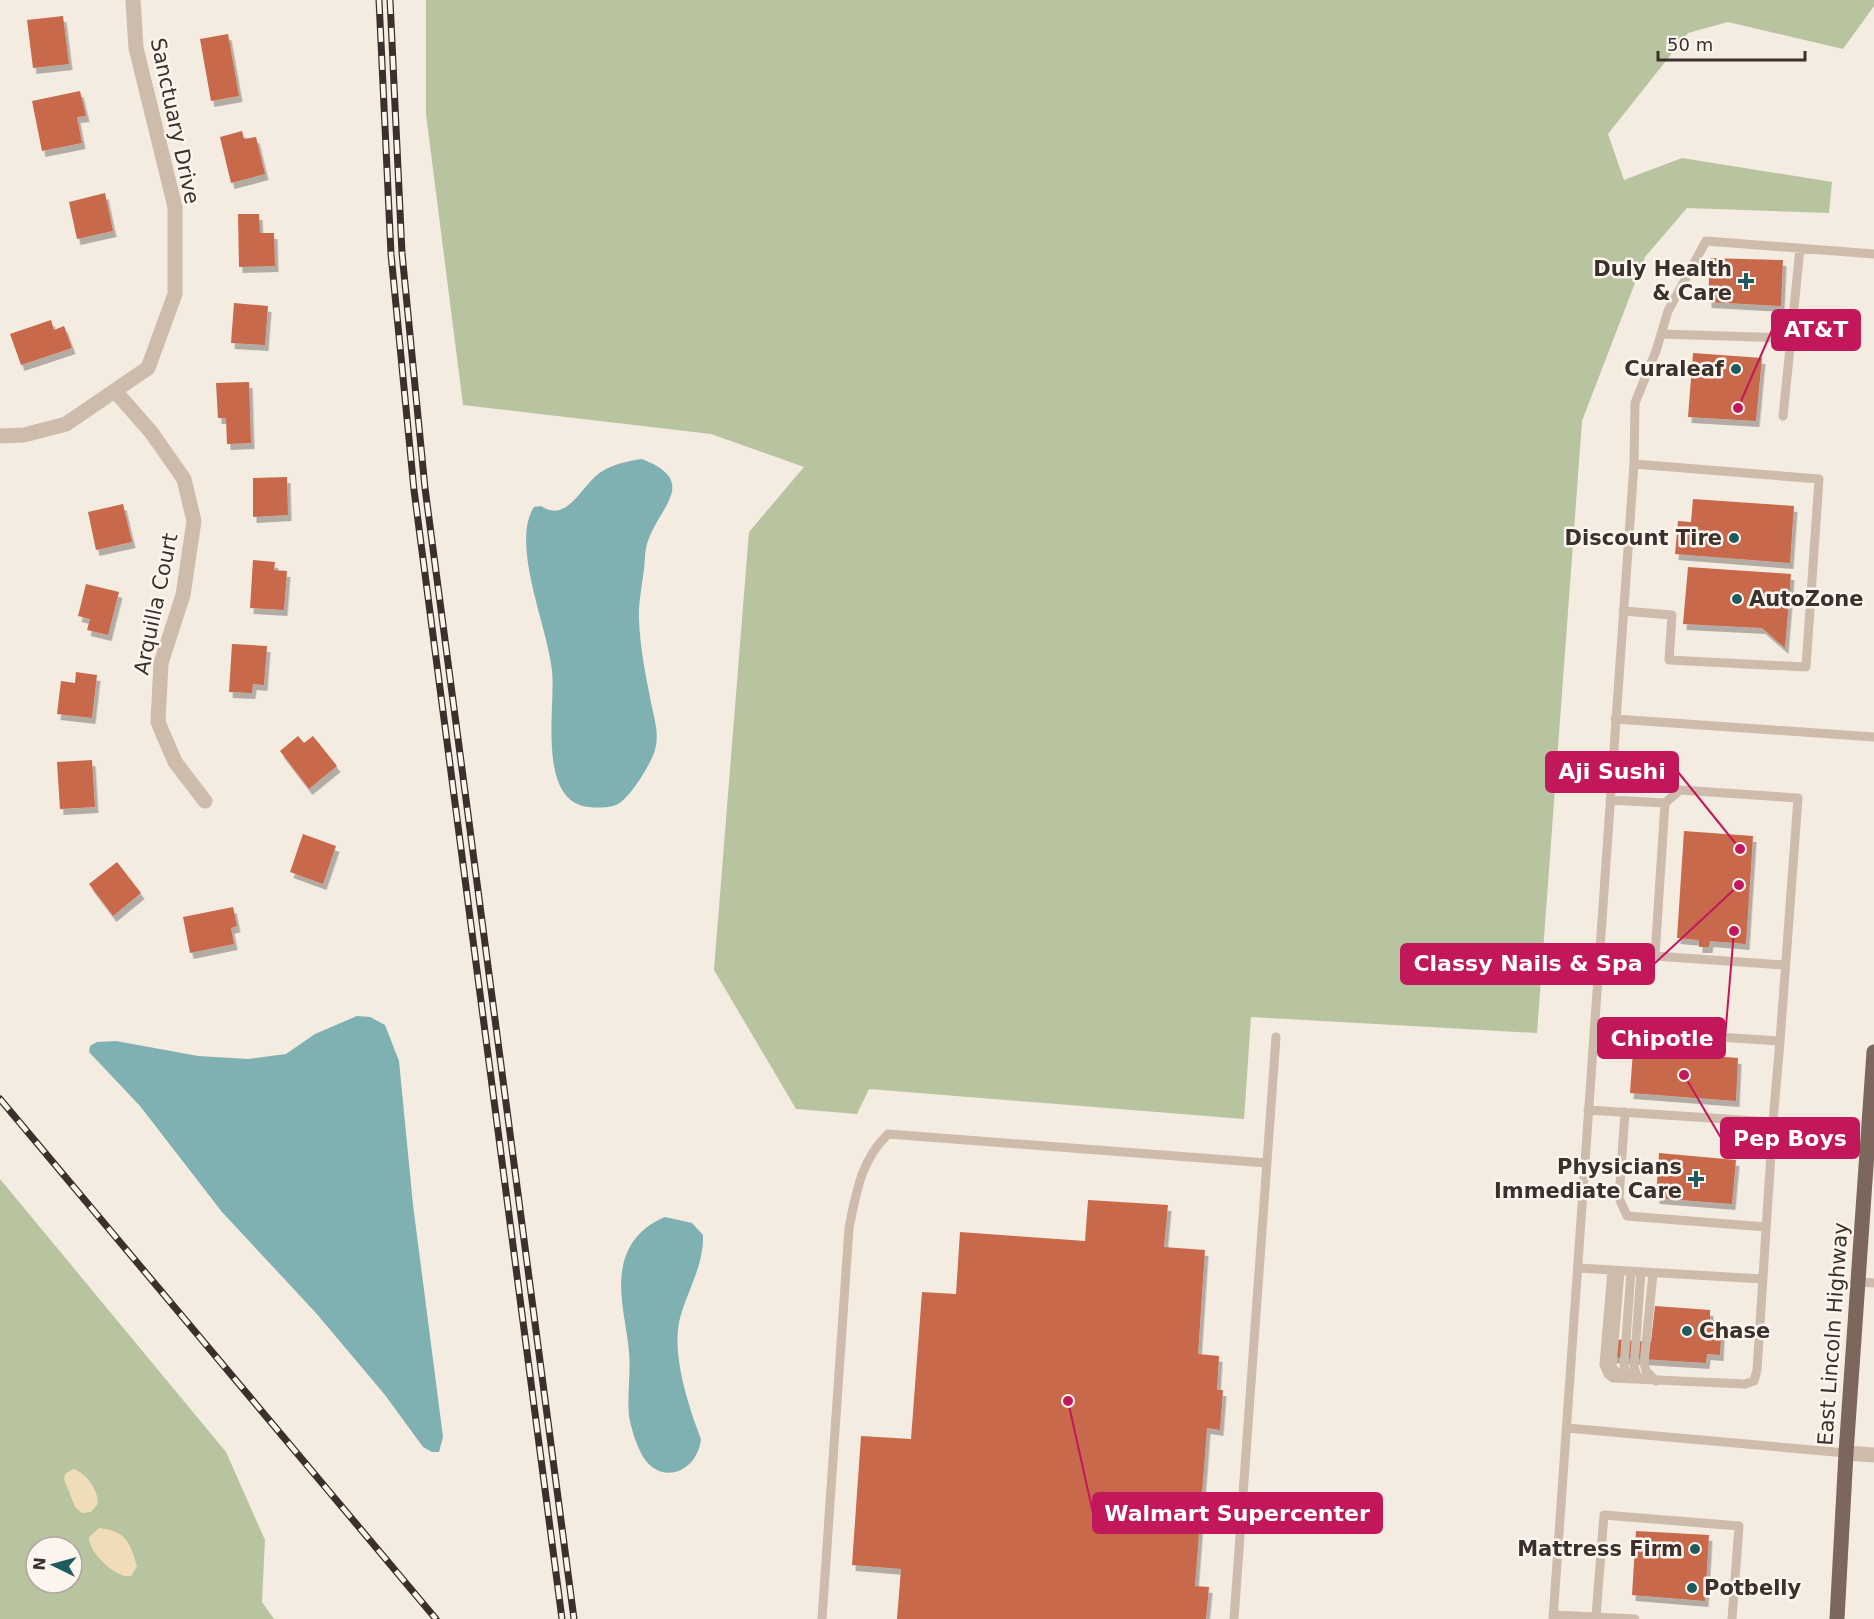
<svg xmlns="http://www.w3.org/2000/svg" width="1874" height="1619" viewBox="0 0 1874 1619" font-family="'DejaVu Sans',sans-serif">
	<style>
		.green { fill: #b8c4a0; fill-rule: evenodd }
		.sand { fill: #efdcb8 }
		.water { fill: #7fb0b2 }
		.building { fill: #c8694b; filter: url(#shadow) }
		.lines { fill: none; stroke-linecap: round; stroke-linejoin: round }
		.lane { stroke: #cdbbac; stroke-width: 9 }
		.street { stroke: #cdbbac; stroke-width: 15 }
		.primary { stroke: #7d675c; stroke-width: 15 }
		.rail-casing { stroke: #3b302b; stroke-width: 7 }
		.rail { stroke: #fbf5ee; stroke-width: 4.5; stroke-dasharray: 14; stroke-linecap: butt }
		.poi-dot { fill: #1f5a5e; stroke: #fbf5ee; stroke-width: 2 }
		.labels { text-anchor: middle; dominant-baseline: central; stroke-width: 5; stroke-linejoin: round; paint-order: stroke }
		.street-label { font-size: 21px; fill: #3b302b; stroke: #fbf5ee }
		.poi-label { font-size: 21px; font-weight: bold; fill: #3b302b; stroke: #fbf5ee; text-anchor: end }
		.leader { fill: none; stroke: #c2185b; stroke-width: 2 }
		.callout-dot { fill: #c2185b; stroke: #fbf5ee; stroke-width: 2 }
		.callout { fill: #c2185b; stroke: #c2185b; stroke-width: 2 }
		.callout-label { font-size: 22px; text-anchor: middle; font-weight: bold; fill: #fff }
	</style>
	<defs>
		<filter id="shadow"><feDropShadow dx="3.5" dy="6" stdDeviation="0" flood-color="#0004"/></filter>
	</defs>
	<rect width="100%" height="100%" fill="#f4ebe1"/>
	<!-- green -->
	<path class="green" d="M426 0H1874V6L1843 49 1728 22 1688 33 1608 134 1624 180 1682 158 1832 182 1829 213 1687 208 1645 257 1582 421 1537 1033 1251 1017 1244 1119 869 1089 857 1114 796 1109 714 970 749 532 804 467 711 434 463 405 426 114Z
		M0 1179 226 1452 265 1540 262 1602 274 1619H0ZM36 1547H72V1583H36Z"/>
	<!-- sand -->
	<path class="sand" d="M73 1469C85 1471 101 1493 97 1505L91 1512 82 1513 75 1507 64 1479 65 1474Z
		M99 1528C127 1531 130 1543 137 1566L131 1576C117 1580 88 1552 89 1537Z"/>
	<!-- water -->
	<path class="water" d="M642 459C708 485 646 513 645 557 644 578 638 600 639 620 640 646 645 672 650 697 653 716 660 731 655 750 651 764 629 800 616 805 607 808 598 808 589 807 536 802 556 706 552 671 548 627 510 544 534 507L541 506C568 524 581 485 601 472 613 464 628 461 642 459Z
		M357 1016 370 1017 385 1025 399 1061 413 1205 443 1437 439 1452H432L423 1447 385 1395 316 1313 222 1212 140 1106 89 1052 90 1046 97 1042 116 1041 198 1056 248 1059 286 1054 315 1034Z
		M665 1217 692 1223 703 1235C704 1265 688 1289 680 1318 671 1353 688 1405 701 1439 697 1475 656 1487 640 1451 635 1441 631 1427 629 1416 627 1395 631 1373 629 1352 627 1325 617 1293 623 1266 628 1242 643 1226 665 1217Z"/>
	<!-- building -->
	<path class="building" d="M63 16 69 64 33 68 27 20Z
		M228 34 239 96 211 101 200 39Z
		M80 91 86 116 77 117 82 143 42 151 32 101Z
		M242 131 244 139 256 137 265 174 231 183 220 137Z
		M105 193 113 231 77 239 69 202Z
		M238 214H259L260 233H274L275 266 239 267Z
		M1710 258 1783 260 1781 306 1708 302Z
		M234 303 268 306 265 345 231 343Z
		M51 320 54 330 64 326 72 348 21 365 10 334Z
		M1693 353 1762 358 1756 421 1688 417Z
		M249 382 251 443 227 444 226 418H218L216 383Z
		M287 477 288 515 253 517V478Z
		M1693 499 1794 506 1790 563 1675 554 1678 521 1691 522Z
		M123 504 132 542 96 550 88 512Z
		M253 560 275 562 274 570 287 571 284 610 250 608Z
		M1688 567 1791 574 1785 648 1762 628 1683 624Z
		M86 584 119 592 108 635 87 630 90 619 78 616Z
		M232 644 267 646 264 685 253 684 252 693 229 692Z
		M76 672 97 675 92 718 57 714 61 681 75 683Z
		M298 736 304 743 313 736 337 766 309 789 280 751Z
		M92 760 95 807 60 809 57 762Z
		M1684 831 1753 836 1746 944 1710 941 1709 947H1699V940L1677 938Z
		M303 834 336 846 323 884 290 872Z
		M117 862 141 893 113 916 89 884Z
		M233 907 237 926 231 928 234 944 190 953 183 917Z
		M1633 1050 1738 1058 1736 1101 1630 1093Z
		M1659 1153 1736 1160 1732 1204 1656 1198Z
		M1088 1200 1168 1205 1164 1247 1205 1250 1198 1354 1219 1356 1217 1390H1223L1220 1430 1207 1428 1195 1586 1209 1587 1206 1619H897L901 1569 852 1565 861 1436 911 1439 922 1292 956 1294 960 1232 1085 1241Z
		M1655 1306 1710 1310V1320L1722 1321 1720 1355 1707 1354 1706 1363 1609 1357 1610 1339 1651 1342Z
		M1636 1531 1709 1535 1705 1601 1632 1595Z"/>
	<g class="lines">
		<!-- lane -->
		<path class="lane" d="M1661 334 1791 338 1800 248
			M1783 416 1791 338
			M1623 611 1672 615 1669 660 1806 667 1819 479 1634 464
			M1615 719 1874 737
			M1610 800 1665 803 1680 790 1798 798 1780 1041
			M1665 803 1655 956 1785 965
			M1594 1029 1780 1041 1773 1122
			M1588 1110 1773 1122 1757 1370 1754 1381 1745 1384 1613 1378 1608 1374 1604 1365 1612 1270
			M1625 1112 1619 1198 1627 1216 1766 1227
			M1578 1268 1762 1279
			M1620 1271 1612 1367 1622 1378
			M1631 1272 1624 1365 1625 1371 1632 1379
			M1641 1272 1634 1367 1637 1376 1642 1379
			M1653 1273 1644 1363 1646 1371 1656 1381
			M1858 1282 1874 1283
			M1567 1428 1846 1453
			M1553 1615 1635 1619
			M1596 1616 1604 1515 1739 1526 1732 1619
			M822 1619 849 1228C856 1193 861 1160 888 1134L1267 1163
			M1234 1619 1276 1037
			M1553 1619 1634 464 1635 403 1656 351 1668 311 1706 241 1874 254"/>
		<!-- street -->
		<path class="street" d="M115 391 151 432 184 479 194 521 183 595 161 663 158 722 175 762 205 801
			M0 436 24 435 66 424 148 368 175 294V207L136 48 133 0
			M1846 1453 1874 1455"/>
		<!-- primary -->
		<path class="primary" d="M1837 1619 1846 1453 1874 1052"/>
		<!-- rail casing -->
		<g class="rail-casing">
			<path id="rail" d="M379 0 391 254 414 490 562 1619
				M390 0 402 253 425 488 574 1619
				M0 1099 436 1619"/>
		</g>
		<!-- rail -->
		<use href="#rail" class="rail"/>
	</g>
	<!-- markers -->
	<g class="poi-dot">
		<path d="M1743 272h6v6h6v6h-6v6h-6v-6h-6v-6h6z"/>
		<circle cx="1736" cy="369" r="6"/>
		<circle cx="1734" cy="538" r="6"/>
		<circle cx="1737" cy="599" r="6"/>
		<path d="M1693 1170h6v6h6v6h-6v6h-6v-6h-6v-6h6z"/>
		<circle cx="1687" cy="1331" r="6"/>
		<circle cx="1695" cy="1549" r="6"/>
		<circle cx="1692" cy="1588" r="6"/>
	</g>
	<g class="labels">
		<!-- street labels -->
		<g class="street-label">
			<text transform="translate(175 121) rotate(78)">Sanctuary Drive</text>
			<text transform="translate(156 604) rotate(-78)">Arquilla Court</text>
			<text transform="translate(1833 1334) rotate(-86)">East Lincoln Highway</text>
		</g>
		<!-- poi labels -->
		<g class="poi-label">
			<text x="1732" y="269">Duly Health<tspan x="1732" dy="24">&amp; Care</tspan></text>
			<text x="1724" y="369">Curaleaf</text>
			<text x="1722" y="538">Discount Tire</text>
			<text x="1749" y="599" text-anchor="start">AutoZone</text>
			<text x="1682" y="1167">Physicians<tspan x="1682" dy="24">Immediate Care</tspan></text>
			<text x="1699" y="1331" text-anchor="start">Chase</text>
			<text x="1683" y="1549">Mattress Firm</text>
			<text x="1704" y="1588" text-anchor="start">Potbelly</text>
		</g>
	</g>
	<!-- callouts -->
	<path class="leader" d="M1738 408L1772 330M1740 849L1678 772M1739 885L1654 964M1734 931L1725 1038M1684 1075L1721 1138M1068 1401L1093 1513"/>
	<g class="callout-dot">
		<circle cx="1738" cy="408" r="6"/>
		<circle cx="1740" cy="849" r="6"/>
		<circle cx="1739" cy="885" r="6"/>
		<circle cx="1734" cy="931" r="6"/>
		<circle cx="1684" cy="1075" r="6"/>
		<circle cx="1068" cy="1401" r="6"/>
	</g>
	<g class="callout">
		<rect x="1772" y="310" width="88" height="40" rx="6"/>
		<rect x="1546" y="752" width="132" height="40" rx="6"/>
		<rect x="1401" y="944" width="253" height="40" rx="6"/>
		<rect x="1598" y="1018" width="127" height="40" rx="6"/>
		<rect x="1721" y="1118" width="138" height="40" rx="6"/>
		<rect x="1093" y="1493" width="289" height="40" rx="6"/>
	</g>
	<g class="callout-label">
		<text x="1816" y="337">AT&amp;T</text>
		<text x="1612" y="779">Aji Sushi</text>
		<text x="1528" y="971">Classy Nails &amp; Spa</text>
		<text x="1662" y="1046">Chipotle</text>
		<text x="1790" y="1146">Pep Boys</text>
		<text x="1237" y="1521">Walmart Supercenter</text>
	</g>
	<!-- north arrow -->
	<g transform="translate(54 1565) rotate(275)"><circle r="28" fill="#fbf5ee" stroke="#aea6a0" stroke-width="1.5"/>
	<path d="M0-4.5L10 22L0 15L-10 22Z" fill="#1f5a5e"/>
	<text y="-9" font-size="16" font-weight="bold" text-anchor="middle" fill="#3b302b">N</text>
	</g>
	<!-- scale -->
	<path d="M1658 51v9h147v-9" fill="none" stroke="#3b302b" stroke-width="3"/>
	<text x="1667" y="51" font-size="18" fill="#3b302b" stroke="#fbf5ee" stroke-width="4.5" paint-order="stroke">50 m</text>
</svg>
